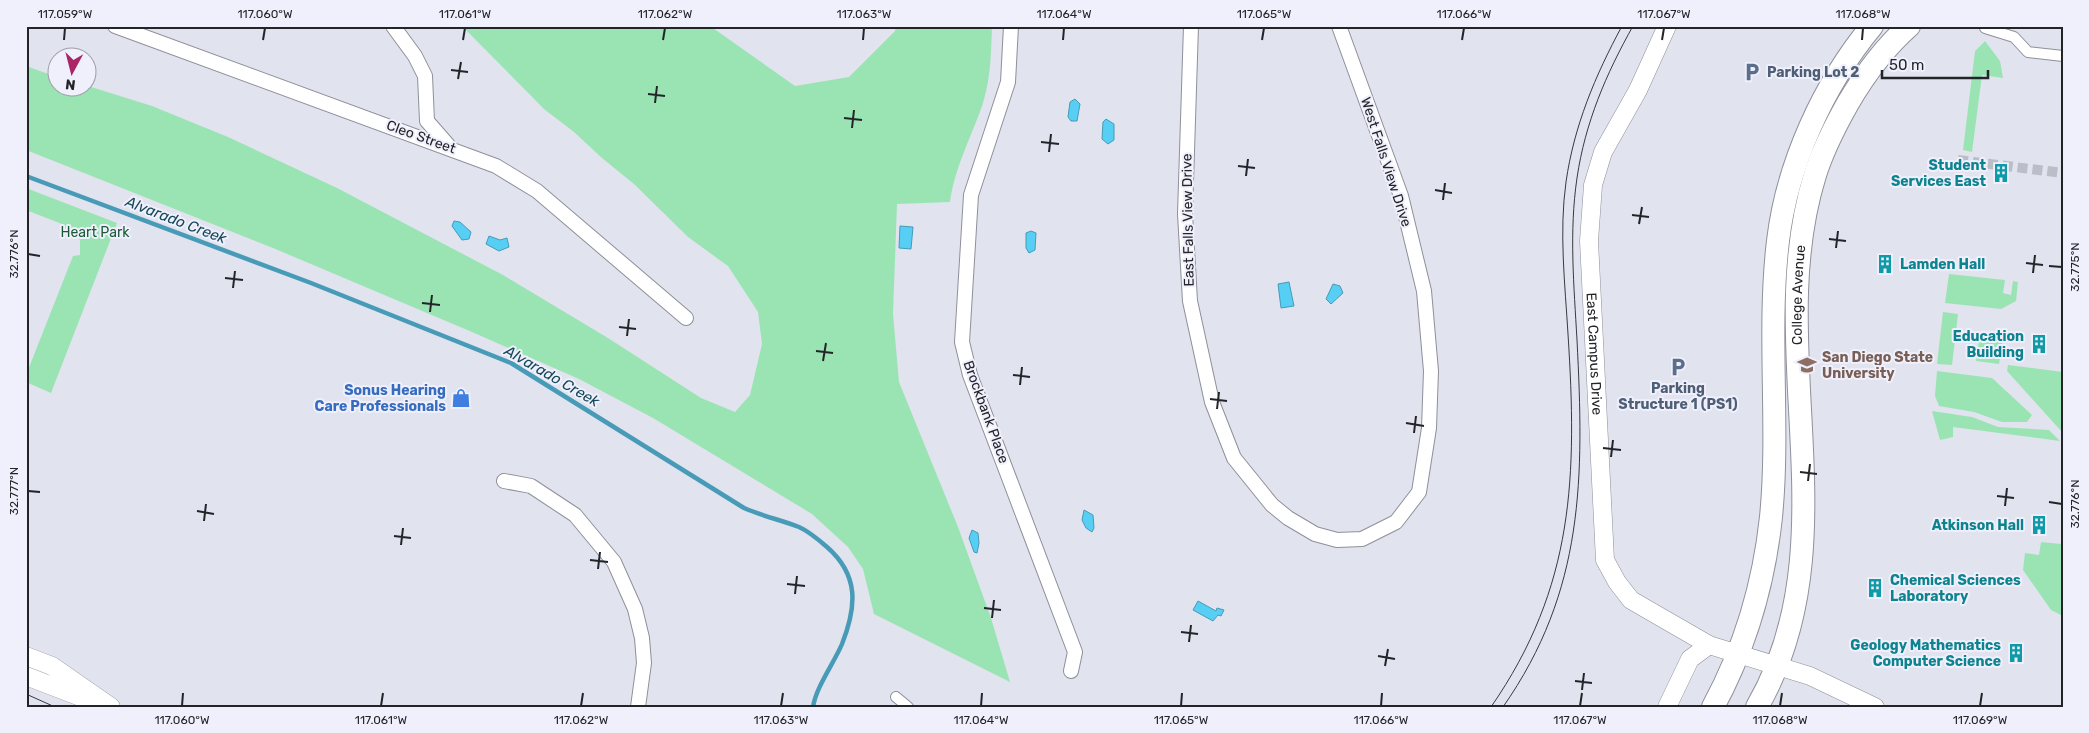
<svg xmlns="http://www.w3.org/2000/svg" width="2089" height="733" viewBox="0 0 2089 733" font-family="Rubik,sans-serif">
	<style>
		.green { fill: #9ae4b3 }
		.water { fill: #57cef4; stroke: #479bb7 }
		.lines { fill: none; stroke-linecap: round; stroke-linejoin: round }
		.stream { stroke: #479bb7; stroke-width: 4.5 }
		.pedestrian-tunnel { stroke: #bbbdc7; stroke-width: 10; stroke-dasharray: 10 5; stroke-linecap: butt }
		.pedestrian-casing { stroke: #8e909a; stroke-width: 12 }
		.minor-casing { stroke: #8e909a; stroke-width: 16 }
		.tertiary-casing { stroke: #8e909a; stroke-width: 19 }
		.primary-casing { stroke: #8e909a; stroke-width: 24 }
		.pedestrian { stroke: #fff; stroke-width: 10 }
		.minor { stroke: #fff; stroke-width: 14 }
		.tertiary { stroke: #fff; stroke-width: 18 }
		.primary { stroke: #fff; stroke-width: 22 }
		.tram { stroke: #383a3e; stroke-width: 1 }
		.ticks { fill: none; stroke: #232428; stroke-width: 2 }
		.labels { text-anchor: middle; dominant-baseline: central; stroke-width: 4; stroke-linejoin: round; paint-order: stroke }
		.service-label { font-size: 14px; font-weight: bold; fill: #4e5e75; stroke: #eff0fc; text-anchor: start }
		.street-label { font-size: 14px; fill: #232428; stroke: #eff0fc }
		.culture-label { font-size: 14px; font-weight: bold; fill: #0d838f; stroke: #eff0fc; text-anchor: end }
		.park-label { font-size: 14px; fill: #1a5a36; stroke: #eff0fc }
		.education-label { font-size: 14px; font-weight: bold; fill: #785e54; stroke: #eff0fc; text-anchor: start }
		.shop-label { font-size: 14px; font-weight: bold; fill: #366cbe; stroke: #eff0fc; text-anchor: end }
		.water-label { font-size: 15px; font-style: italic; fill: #154858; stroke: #eff0fc }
		.neatline { fill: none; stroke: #232428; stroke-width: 2 }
		.ticks-label { font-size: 12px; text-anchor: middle; fill: #232428 }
	</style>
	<rect width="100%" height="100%" fill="#e1e3ef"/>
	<!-- green -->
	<path class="green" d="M462 26H710L795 86 849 77 895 31 896 26H992C991 52 991 77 983 103 972 136 955 166 950 202L897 204 893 314 899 382 958 527 991 618 1010 682 874 614 863 569 848 547 812 514 653 418 579 379 472 332 273 248 26 150V66L57 77 58 88 88 86 152 106 228 137 337 188 503 275 608 338 701 398 735 412 750 395 762 344 758 312 728 266 688 237 634 184 602 158 574 132 544 109Z
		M1985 41 2000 61 2003 78 1982 75 1972 152 1963 150 1975 51Z
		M26 188 117 223 51 393 26 382V375L73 256 80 255V241L77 233 61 228 62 224 26 210Z
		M1949 274 2005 280 2003 293 2011 295 2013 281 2018 282 2016 301 2001 309 1945 303Z
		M1943 312 1958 314 1952 365 1937 364Z
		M1980 334 2003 338 1999 364 1976 361Z
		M2008 365 2063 372V433L2007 371Z
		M1937 371 1992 378 2032 415 2027 422H2002L1974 412 1939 406 1935 396Z
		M1932 411 1972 417 1998 427 2049 430 2060 441 1953 427V437L1940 440Z
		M2063 538V616L2051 610 2023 570 2025 553 2039 555 2041 542 2061 544Z"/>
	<!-- water -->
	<path class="water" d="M1075 99 1080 104 1077 121H1071L1068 117 1070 102Z
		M1106 119 1114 124V140L1108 144 1102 139 1103 122Z
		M454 221 460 222 471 232 469 239 462 240 452 226Z
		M900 226 913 227 911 249 899 248Z
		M1031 231 1036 233 1035 250 1029 253 1026 248V233Z
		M489 236 500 240 507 238 509 247 499 251 486 244Z
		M1289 282 1294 306 1281 308 1278 284Z
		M1333 284 1340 286 1343 293 1331 304 1326 299Z
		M1084 510 1093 515 1094 528 1092 532 1086 528 1082 520Z
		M972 530 978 533 979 543 977 553 974 552 969 538Z
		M1198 601 1216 611 1217 608 1224 610 1221 616 1218 615 1213 621 1193 610Z"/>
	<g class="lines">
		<!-- stream -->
		<path class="stream" d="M26 176 311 283 511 363 744 508C762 516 781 520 799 527 808 531 819 540 827 547 859 575 857 606 842 644 834 663 816 687 813 707"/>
		<!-- pedestrian-tunnel -->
		<path class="pedestrian-tunnel" d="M1958 160 2063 173"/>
		<!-- pedestrian casing -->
		<g class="pedestrian-casing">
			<path id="pedestrian" d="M1985 28 2014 37 2028 52 2063 56
				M896 697 908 707"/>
		</g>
		<!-- minor casing -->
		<g class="minor-casing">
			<path id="minor" d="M115 26 496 166 537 191 686 318
				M393 26 415 56 425 76 427 121 448 145
				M1011 26 1008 82 971 195 962 342 970 375 1075 652 1071 671
				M1191 26 1185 214 1190 301 1212 402 1234 458 1272 505 1288 518 1315 534 1337 540 1362 539 1396 522 1419 492 1429 428 1431 371 1424 291 1401 196 1339 26
				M504 481 531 486 575 515 614 562 635 609 642 638 644 663 638 707"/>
		</g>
		<!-- tertiary casing -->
		<g class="tertiary-casing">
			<g id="tertiary">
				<path id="s1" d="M1667 26 1638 90 1603 152 1593 185 1589 241 1605 560 1617 582 1631 600 1709 645 1810 676 1875 707"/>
				<path d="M26 656 52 666 111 707"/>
				<path d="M26 676 91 701"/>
				<path d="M1667 707 1690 659 1709 645"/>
			</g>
		</g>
		<!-- primary casing -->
		<g class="primary-casing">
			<g id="primary">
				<path d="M1713 707C1745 648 1764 583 1771 517 1780 426 1767 333 1778 241 1787 165 1823 85 1872 26"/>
				<path id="s2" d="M1757 707C1853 541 1761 348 1815 175 1823 149 1835 126 1848 103 1865 74 1884 48 1909 26"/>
			</g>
		</g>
		<!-- pedestrian -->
		<use href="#pedestrian" class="pedestrian"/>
		<!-- minor -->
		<use href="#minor" class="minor"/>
		<!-- tertiary -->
		<use href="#tertiary" class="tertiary"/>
		<!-- primary -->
		<use href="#primary" class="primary"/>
		<!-- tram -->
		<path class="tram" d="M26 694 55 707
			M26 704 32 707
			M1491 707C1575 586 1577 475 1568 334 1565 284 1559 232 1566 182 1574 126 1595 76 1622 26
			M1503 707C1585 590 1584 477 1577 340 1574 286 1569 232 1577 178 1585 123 1606 74 1633 26"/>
	</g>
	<!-- ticks -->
	<path class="ticks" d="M64 40 65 28M263 40 265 28M463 40 465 28M663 40 665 28M863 40 864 28M1063 40 1064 28M1262 40 1264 28M1462 40 1464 28M1662 40 1664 28M1862 40 1863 28M451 70 468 72M458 79 461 62M648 94 665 96M655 103 657 86M844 118 862 120M852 128 854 110M1041 142 1059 144M1049 152 1051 134M1238 166 1255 168M1246 176 1248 159M1435 190 1452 193M1443 200 1445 183M1632 215 1649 217M1639 224 1642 207M1829 239 1846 241M1836 248 1838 231M28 254 40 256M2026 263 2043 265M2049 266 2062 267M2033 273 2035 255M225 278 243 280M233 288 235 271M422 303 440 305M430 312 432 295M619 327 636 329M627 336 629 319M816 351 833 353M823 361 826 343M1013 375 1030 377M1020 385 1022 367M1210 399 1227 401M1217 409 1219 392M1406 423 1424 426M1414 433 1416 416M1603 448 1621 450M1611 457 1613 440M1800 472 1817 474M1808 481 1810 464M28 491 40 492M1997 496 2014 498M2049 502 2062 504M2005 506 2007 488M197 511 214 514M204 521 206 504M394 536 411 538M401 545 403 528M590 560 608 562M598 569 600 552M787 584 805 586M795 594 797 576M984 608 1001 610M992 618 994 600M1181 632 1198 634M1189 642 1191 625M1378 656 1395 659M1385 666 1388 649M1575 681 1592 683M1582 690 1584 673M182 706 183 693M381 706 383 693M581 706 583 693M781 706 783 693M981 706 982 693M1181 706 1182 693M1381 706 1382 693M1580 706 1582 693M1780 706 1782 693M1980 706 1982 693"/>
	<!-- icons -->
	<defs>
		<g id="parking-bare" transform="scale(1.5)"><path d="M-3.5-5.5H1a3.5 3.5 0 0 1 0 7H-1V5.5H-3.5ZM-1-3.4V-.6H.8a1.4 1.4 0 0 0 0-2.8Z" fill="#5c6f8a" stroke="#eff0fc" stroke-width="2.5" paint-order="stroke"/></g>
		<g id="building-bare" transform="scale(1.5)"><path d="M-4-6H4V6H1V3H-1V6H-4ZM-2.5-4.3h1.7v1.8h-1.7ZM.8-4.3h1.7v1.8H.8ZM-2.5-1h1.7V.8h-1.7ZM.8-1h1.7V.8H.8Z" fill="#0f9aa8" stroke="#eff0fc" stroke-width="2.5" paint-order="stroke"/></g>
		<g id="university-bare" transform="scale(1.5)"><path d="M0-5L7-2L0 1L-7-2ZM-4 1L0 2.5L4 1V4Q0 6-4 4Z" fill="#8d6e63" stroke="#eff0fc" stroke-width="2.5" paint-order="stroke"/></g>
		<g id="shop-bare" transform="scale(1.5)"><path d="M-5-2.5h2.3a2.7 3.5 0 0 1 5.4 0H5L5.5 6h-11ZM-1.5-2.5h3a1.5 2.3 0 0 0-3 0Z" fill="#3f7fe0" stroke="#eff0fc" stroke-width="2.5" paint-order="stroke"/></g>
	</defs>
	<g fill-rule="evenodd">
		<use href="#parking-bare" x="1752" y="72"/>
		<use href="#building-bare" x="2001" y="173"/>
		<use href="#building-bare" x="1885" y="264"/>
		<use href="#building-bare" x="2039" y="344"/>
		<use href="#university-bare" x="1807" y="365"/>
		<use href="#parking-bare" x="1678" y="367"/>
		<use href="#shop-bare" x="461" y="398"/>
		<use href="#building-bare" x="2039" y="525"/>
		<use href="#building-bare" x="1875" y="588"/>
		<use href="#building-bare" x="2016" y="653"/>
	</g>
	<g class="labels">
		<!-- service labels -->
		<g class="service-label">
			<text x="1767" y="72">Parking Lot 2</text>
			<text x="1678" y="388" text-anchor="middle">Parking<tspan x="1678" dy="16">Structure 1 (PS1)</tspan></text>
		</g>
		<!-- street labels -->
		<g class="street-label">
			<text transform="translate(421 137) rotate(20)">Cleo Street</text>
			<text transform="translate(1386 162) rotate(72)">West Falls View Drive</text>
			<text transform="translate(1188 220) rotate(-91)">East Falls View Drive</text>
			<text stroke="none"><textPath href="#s2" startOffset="420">College Avenue</textPath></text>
			<text stroke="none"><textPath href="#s1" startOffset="345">East Campus Drive</textPath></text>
			<text transform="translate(986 412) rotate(70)">Brockbank Place</text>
		</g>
		<!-- culture labels -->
		<g class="culture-label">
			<text x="1986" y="165">Student<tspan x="1986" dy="16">Services East</tspan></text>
			<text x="1900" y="264" text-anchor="start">Lamden Hall</text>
			<text x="2024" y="336">Education<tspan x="2024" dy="16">Building</tspan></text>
			<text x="2024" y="525">Atkinson Hall</text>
			<text x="1890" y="580" text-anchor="start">Chemical Sciences<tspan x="1890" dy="16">Laboratory</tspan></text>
			<text x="2001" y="645">Geology Mathematics<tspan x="2001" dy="16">Computer Science</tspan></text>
		</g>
		<!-- park labels -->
		<g class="park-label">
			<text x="95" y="232">Heart Park</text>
		</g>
		<!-- education labels -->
		<g class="education-label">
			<text x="1822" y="357">San Diego State<tspan x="1822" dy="16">University</tspan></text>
		</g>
		<!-- shop labels -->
		<g class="shop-label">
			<text x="446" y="390">Sonus Hearing<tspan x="446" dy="16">Care Professionals</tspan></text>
		</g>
		<!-- water labels -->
		<g class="water-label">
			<text transform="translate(176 220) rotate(21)">Alvarado Creek</text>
			<text transform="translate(552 376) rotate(30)">Alvarado Creek</text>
		</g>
	</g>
	<!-- border -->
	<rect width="2089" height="733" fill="none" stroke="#eff0fc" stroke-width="55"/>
	<!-- north arrow -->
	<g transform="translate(72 72) rotate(187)"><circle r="24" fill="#eff0fc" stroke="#9d9ea7"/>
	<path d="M0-4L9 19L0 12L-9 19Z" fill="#ac2468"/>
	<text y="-8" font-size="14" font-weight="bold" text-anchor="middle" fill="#232428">N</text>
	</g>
	<!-- scale -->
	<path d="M1882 70v8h106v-8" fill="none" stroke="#232428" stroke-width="2.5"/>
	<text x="1889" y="70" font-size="15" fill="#232428" stroke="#eff0fc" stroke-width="4" paint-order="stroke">50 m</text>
	<rect x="28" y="28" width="2034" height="678" class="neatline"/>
	<g class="ticks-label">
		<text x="65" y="18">117.059°W</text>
		<text x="265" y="18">117.060°W</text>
		<text x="465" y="18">117.061°W</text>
		<text x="665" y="18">117.062°W</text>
		<text x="864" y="18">117.063°W</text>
		<text x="1064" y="18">117.064°W</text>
		<text x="1264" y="18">117.065°W</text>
		<text x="1464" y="18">117.066°W</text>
		<text x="1664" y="18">117.067°W</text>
		<text x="1863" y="18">117.068°W</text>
		<text transform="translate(14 254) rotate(-90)" y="4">32.776°N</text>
		<text transform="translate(2075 267) rotate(-90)" y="4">32.775°N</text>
		<text transform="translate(14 491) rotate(-90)" y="4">32.777°N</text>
		<text transform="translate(2075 504) rotate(-90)" y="4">32.776°N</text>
		<text x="182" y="724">117.060°W</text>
		<text x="381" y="724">117.061°W</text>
		<text x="581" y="724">117.062°W</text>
		<text x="781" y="724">117.063°W</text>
		<text x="981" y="724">117.064°W</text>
		<text x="1181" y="724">117.065°W</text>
		<text x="1381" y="724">117.066°W</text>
		<text x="1580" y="724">117.067°W</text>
		<text x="1780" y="724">117.068°W</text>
		<text x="1980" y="724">117.069°W</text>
	</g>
</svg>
